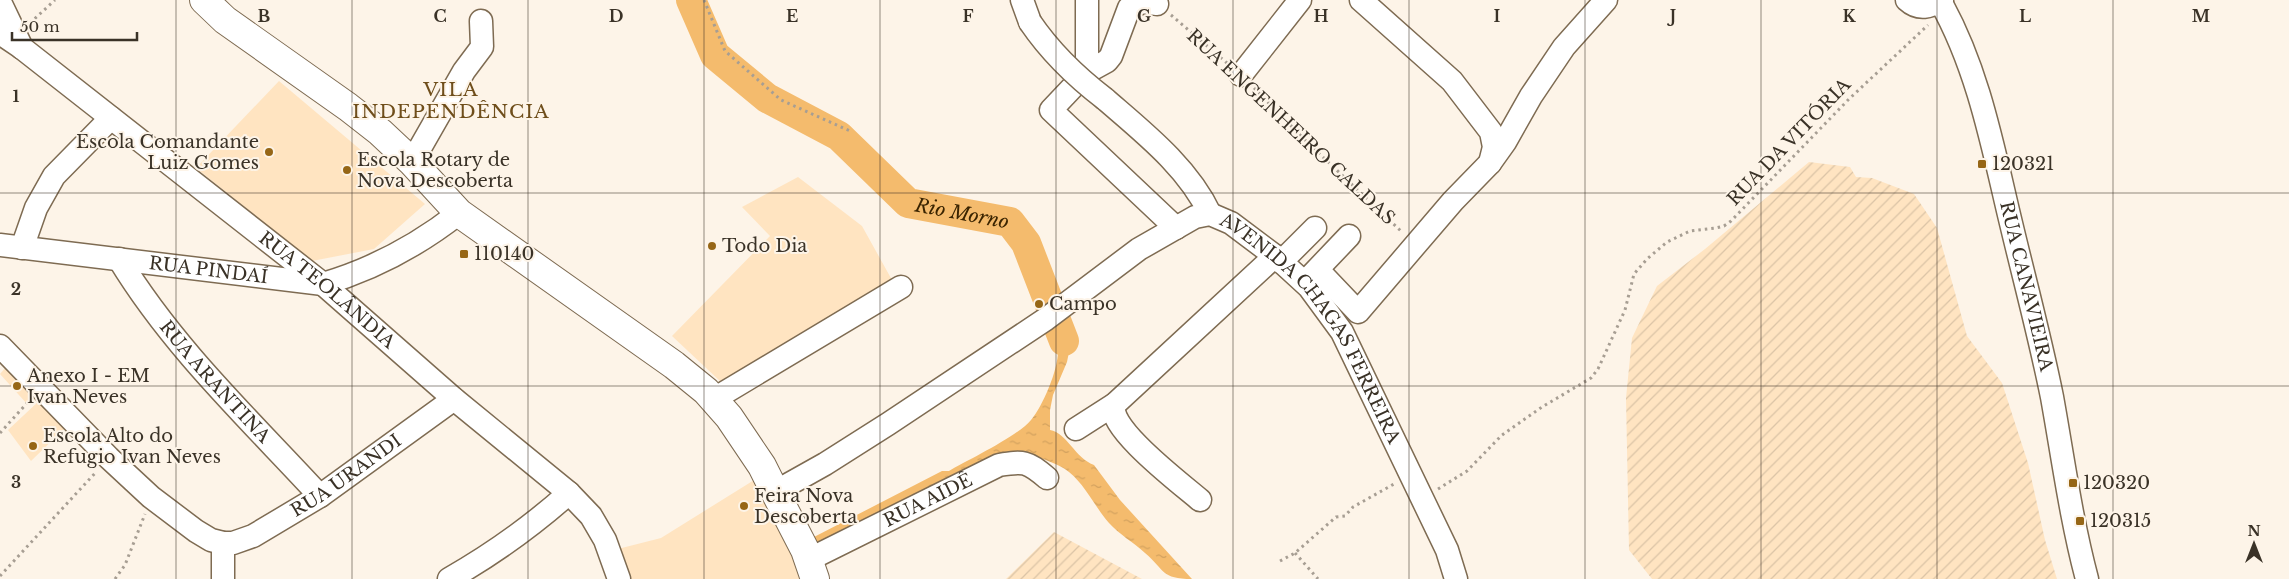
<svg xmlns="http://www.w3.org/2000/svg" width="2289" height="579" viewBox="0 0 2289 579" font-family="'Libre Baskerville',serif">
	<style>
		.built { fill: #ffe4c1 }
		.industrial { fill: url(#industrial-furrows) }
		.water { fill: url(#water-ripples) }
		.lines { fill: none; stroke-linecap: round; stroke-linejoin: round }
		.river { stroke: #f4bb6d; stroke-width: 30 }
		.minor-casing { stroke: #7e6b52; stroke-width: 25 }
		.major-casing { stroke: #7e6b52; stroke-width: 30 }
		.path { stroke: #a79e93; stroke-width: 3; stroke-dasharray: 2.5 4; stroke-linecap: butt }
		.minor { stroke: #fff; stroke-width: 22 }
		.major { stroke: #fff; stroke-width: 28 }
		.minor-bridge-casing { stroke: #7e6b52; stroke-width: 25; stroke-linecap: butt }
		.minor-bridge { stroke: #fff; stroke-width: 22 }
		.grid { fill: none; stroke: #3a3227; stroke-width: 1; stroke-opacity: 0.55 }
		.poi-dot { fill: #966616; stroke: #fdf4e8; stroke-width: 2 }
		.labels { text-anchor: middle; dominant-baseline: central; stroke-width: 4; stroke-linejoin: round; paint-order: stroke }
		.street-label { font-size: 18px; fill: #3a3227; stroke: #fdf4e8 }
		.poi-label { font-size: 18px; fill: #3a3227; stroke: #fdf4e8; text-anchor: start }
		.neighbourhood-label { font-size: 19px; letter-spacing: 1px; fill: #6f4e1b; stroke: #fdf4e8 }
		.water-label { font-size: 19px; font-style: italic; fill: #3a2401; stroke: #fdf4e8 }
		.grid-label { font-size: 16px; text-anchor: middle; font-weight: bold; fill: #3a3227; stroke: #fdf4e8; stroke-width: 4; stroke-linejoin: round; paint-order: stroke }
	</style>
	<defs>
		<pattern id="industrial-furrows" width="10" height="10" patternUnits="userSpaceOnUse" patternTransform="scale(1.25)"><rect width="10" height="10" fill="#ffe4c1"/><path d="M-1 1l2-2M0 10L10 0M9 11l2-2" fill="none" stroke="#dbc4a6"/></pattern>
		<pattern id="water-ripples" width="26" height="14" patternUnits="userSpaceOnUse" patternTransform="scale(1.25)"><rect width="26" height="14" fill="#f4bb6d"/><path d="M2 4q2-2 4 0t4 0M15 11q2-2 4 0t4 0" fill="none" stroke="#d2a15e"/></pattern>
	</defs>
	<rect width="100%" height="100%" fill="#fdf4e8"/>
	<!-- built -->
	<path class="built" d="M279 81 425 204 374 249 312 261 196 168Z
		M798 177 862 226 892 280 721 382 672 336 770 236 742 207Z
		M6 367 34 399 28 405 0 374Z
		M40 400 64 429 31 461 8 430Z
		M759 477 811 579H610L602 553 661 538Z"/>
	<!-- industrial -->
	<path class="industrial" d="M1809 162 1850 167 1856 177 1872 178 1914 194 1937 228 1967 336 2002 383 2028 463 2045 540 2057 579H1652L1629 550 1626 398 1632 338 1657 286 1705 249Z
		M1054 532 1142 579H1006Z"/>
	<!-- water -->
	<path class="water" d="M1069 318 1072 337 1067 362 1053 395 1050 410V430C1067 433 1075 458 1094 465L1120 500 1192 579C1161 579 1165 570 1145 553 1133 542 1120 535 1109 523 1095 507 1086 486 1069 472 1058 463 1040 458 1027 454L820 547 814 537 942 471H949C968 460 1018 436 1031 420 1043 406 1059 368 1058 349 1058 341 1054 333 1053 326Z"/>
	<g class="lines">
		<!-- river -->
		<path class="river" id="s1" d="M691 0 715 55 767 98 839 136 908 203 1010 222 1026 243 1064 341"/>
		<!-- minor casing -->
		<g class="minor-casing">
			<g id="minor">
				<path d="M1022 0 1030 22"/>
				<path d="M1361 0 1452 81 1491 132 1494 147 1490 163"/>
				<path d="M1907 0C1919 11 1930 7 1942 0"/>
				<path id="s2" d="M1940 1C1975 63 1990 133 2006 202 2021 267 2039 332 2052 397 2063 458 2071 519 2087 579"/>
				<path d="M0 2 22 48"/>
				<path d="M1157 4 1143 2 1129 8 1111 56 1107 61 1087 72 1051 110 1176 228"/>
				<path id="s3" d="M0 33 22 48 323 284 454 399 569 493 591 516 605 540 619 579"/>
				<path d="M1087 72V0"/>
				<path d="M1241 75 1300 0"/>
				<path d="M1105 99C1143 132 1188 167 1210 214"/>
				<path d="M412 162 464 71 482 47 481 21"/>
				<path id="s4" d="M0 245 323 284C374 269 417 246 459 213"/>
				<path d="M22 248 36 208 54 176 111 118"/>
				<path id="s5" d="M119 259C173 348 250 420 320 496"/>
				<path d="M1281 262 1315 228"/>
				<path d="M1318 270 1358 312 1453 201 1490 163 1505 142 1531 96 1564 47 1606 0"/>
				<path d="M1308 279 1349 236"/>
				<path id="s6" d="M0 346 109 458 151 497 196 531 211 540 223 543H233L253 536 320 496 454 399"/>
				<path d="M714 399 901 287"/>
				<path d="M1115 404C1103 425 1184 486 1200 500"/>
				<path d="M1076 429 1115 404 1275 256"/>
				<path id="s7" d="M775 492 825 464 888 424 1046 319 1139 249 1195 217 1210 214 1231 223 1275 256 1309 287 1342 332 1447 550 1456 579"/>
				<path d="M223 543V579"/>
				<path id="s8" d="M808 560 999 465C1024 461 1027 461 1047 478"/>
				<path d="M449 579C493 554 532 526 569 493"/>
			</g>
		</g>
		<!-- major casing -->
		<g class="major-casing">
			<path id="major" d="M204 0 225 20 348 107 380 132 412 162 459 213 674 365 706 391 729 417 762 466 775 492 805 550 815 579"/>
		</g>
		<!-- path -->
		<path class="path" d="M704 0 725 51 781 100 850 131
			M1171 15 1227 63
			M30 23 55 0
			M1254 88 1306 141 1402 232
			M0 433 28 402
			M1438 489 1467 471 1502 435 1542 407 1591 378 1598 369 1625 310 1634 274 1647 259 1667 242 1690 231 1716 228 1724 226 1731 221 1849 99 1928 25
			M1295 553 1318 579
			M1280 561 1295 553 1336 517 1345 516 1353 507 1394 484
			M0 576 97 471
			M115 579 125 565 145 514"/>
		<!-- minor -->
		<use href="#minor" class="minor"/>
		<!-- major -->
		<use href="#major" class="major"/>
		<!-- minor-bridge casing -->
		<g class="minor-bridge-casing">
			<path id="minor-bridge" d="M1030 22C1051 53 1075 76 1105 99"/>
		</g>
		<!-- minor-bridge -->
		<use href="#minor-bridge" class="minor-bridge"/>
	</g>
	<!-- grid -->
	<path class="grid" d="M176 0V579M352 0V579M528 0V579M704 0V579M880 0V579M1056 0V579M1233 0V579M1409 0V579M1585 0V579M1761 0V579M1937 0V579M2113 0V579M0 193H2289M0 386H2289"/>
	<!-- markers -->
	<g class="poi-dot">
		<circle cx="269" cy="152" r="5"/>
		<rect x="1977" y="159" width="10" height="10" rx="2.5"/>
		<circle cx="347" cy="170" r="5"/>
		<circle cx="712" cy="246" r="5"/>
		<rect x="459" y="249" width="10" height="10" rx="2.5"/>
		<circle cx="1039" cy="304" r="5"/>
		<circle cx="17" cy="386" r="5"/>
		<circle cx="33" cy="446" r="5"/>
		<rect x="2068" y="478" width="10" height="10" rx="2.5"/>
		<circle cx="744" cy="506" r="5"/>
		<rect x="2075" y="516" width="10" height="10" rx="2.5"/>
	</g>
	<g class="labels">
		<!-- street labels -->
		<g class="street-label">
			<text transform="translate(1291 127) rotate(43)">RUA ENGENHEIRO CALDAS</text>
			<text transform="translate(1789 142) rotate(-46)">RUA DA VITÓRIA</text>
			<text stroke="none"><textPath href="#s4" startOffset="210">RUA PINDAÍ</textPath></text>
			<text stroke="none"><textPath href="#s2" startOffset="299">RUA CANAVIEIRA</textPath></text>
			<text stroke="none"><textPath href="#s3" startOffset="416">RUA TEOLÂNDIA</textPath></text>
			<text stroke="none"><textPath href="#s7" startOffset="675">AVENIDA CHAGAS FERREIRA</textPath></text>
			<text stroke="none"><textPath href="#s5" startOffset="156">RUA ARANTINA</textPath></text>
			<text stroke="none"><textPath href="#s6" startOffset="442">RUA URANDI</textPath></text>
			<text stroke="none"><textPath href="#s8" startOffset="134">RUA AIDÊ</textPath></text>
		</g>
		<!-- poi labels -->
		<g class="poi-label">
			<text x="259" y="142" text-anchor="end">Escola Comandante<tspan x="259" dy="21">Luiz Gomes</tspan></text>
			<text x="357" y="160">Escola Rotary de<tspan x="357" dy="21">Nova Descoberta</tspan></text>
			<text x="1992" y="164">120321</text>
			<text x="722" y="246">Todo Dia</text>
			<text x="474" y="254">110140</text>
			<text x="1049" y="304">Campo</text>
			<text x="27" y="376">Anexo I - EM<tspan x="27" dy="21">Ivan Neves</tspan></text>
			<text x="43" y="436">Escola Alto do<tspan x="43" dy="21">Refugio Ivan Neves</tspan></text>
			<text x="2083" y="483">120320</text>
			<text x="754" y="496">Feira Nova<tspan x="754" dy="21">Descoberta</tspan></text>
			<text x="2090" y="521">120315</text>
		</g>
		<!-- neighbourhood labels -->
		<g class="neighbourhood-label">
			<text x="451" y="89">VILA<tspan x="451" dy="22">INDEPENDÊNCIA</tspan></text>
		</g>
		<!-- water labels -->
		<g class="water-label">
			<text stroke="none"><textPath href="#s1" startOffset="360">Rio Morno</textPath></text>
		</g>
	</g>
	<g class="grid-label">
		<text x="264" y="22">B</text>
		<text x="440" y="22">C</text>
		<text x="616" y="22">D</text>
		<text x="792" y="22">E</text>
		<text x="968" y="22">F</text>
		<text x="1144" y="22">G</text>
		<text x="1321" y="22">H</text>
		<text x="1497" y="22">I</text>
		<text x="1673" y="22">J</text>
		<text x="1849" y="22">K</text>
		<text x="2025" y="22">L</text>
		<text x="2201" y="22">M</text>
		<text x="16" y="102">1</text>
		<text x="16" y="295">2</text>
		<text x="16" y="488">3</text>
	</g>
	<!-- north arrow -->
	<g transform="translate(2254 544)" stroke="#fdf4e8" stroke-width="4" paint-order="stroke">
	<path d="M0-4L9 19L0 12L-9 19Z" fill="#3a3227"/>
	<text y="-8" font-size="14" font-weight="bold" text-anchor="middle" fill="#3a3227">N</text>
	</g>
	<!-- scale -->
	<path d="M12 32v8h125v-8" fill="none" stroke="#3a3227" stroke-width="2.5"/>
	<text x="20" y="32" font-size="15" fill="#3a3227" stroke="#fdf4e8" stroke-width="4" paint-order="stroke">50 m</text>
</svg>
